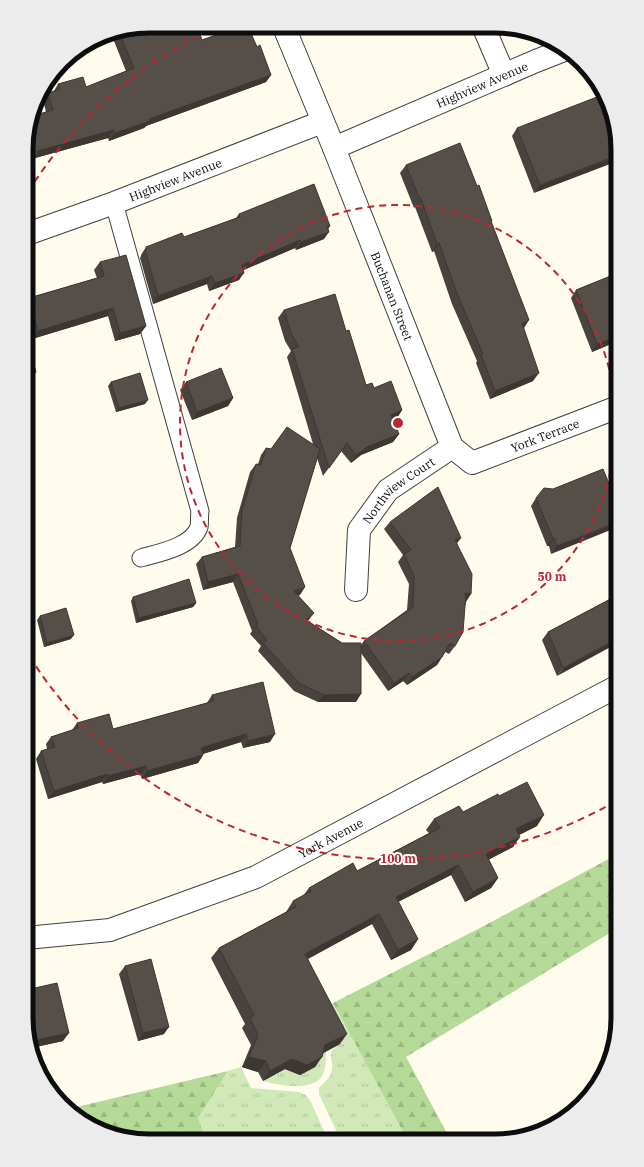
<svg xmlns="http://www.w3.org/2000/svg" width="644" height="1167" viewBox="0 0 644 1167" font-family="'IBM Plex Serif',serif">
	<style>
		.grass { fill: url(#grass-tufts) }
		.forest { fill: url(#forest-firs) }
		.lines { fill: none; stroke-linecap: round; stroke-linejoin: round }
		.lane-casing { stroke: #404040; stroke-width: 19 }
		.street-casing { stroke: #404040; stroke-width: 24 }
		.lane { stroke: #fff; stroke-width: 17 }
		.street { stroke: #fff; stroke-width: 22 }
		.wall { fill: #49433f }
		.shaded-wall { fill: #3c3733 }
		.building { fill: #554e49; stroke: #3c3733 }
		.ring { fill: none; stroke: #bb2730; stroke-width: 2; stroke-dasharray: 7 5 }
		.labels { text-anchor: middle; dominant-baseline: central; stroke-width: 4; stroke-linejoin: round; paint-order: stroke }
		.street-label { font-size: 12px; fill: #0d0d0d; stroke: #fff }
		.rim { fill: none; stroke: #0d0d0d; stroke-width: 5 }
		.centre { fill: #bb2730; stroke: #fff; stroke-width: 2 }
		.ring-label { font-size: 12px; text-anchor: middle; font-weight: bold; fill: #bb2730; stroke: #fff; stroke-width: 4; stroke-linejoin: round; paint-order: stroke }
	</style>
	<defs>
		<pattern id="grass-tufts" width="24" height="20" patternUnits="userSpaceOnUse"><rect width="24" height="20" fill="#d1e8b8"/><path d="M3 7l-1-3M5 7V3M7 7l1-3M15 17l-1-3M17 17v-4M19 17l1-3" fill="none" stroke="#b2c69d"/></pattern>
		<pattern id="forest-firs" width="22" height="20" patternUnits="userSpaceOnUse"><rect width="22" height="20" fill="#b5d997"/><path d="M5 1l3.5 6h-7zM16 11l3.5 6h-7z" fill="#9ab981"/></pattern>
	</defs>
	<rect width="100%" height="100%" fill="#fffbed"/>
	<!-- grass -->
	<path class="grass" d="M333 1003 408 1141H341L319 1094V1088C323 1083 329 1080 331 1073 336 1058 322 1054 342 1043L334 1027 321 1009Z
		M314 1049 326 1051C326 1059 326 1069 322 1076 313 1092 277 1085 263 1081L287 1068Z
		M241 1067 251 1088 299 1092 306 1095 311 1102 328 1140H206L198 1118 228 1071Z"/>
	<!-- forest -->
	<path class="forest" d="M618 854V928L406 1057 449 1137 442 1141H408L333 1003 480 928Z
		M228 1071 198 1118 206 1140H132L74 1116 68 1109Z"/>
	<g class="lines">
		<!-- lane casing -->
		<g class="lane-casing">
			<path id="lane" d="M114 203 200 511C199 516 200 522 199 527 192 547 158 553 141 558"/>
		</g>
		<!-- street casing -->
		<g class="street-casing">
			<g id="street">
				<path id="s1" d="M284 27 334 148 452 447 472 463 618 407"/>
				<path d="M484 28 504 75"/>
				<path id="s2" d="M334 148 536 61 564 50"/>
				<path id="s3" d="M27 234 114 203 322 122"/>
				<path id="s4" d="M356 590 359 530 388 490 452 447"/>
				<path id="s5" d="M26 938 110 930 256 877 618 686"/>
			</g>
		</g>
		<!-- lane -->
		<use href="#lane" class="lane"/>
		<!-- street -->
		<use href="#street" class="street"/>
	</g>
	<!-- wall -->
	<path class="wall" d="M119 33 202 40 247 33 257 47 271 75 266 82 146 126 144 128 109 141 108 138 35 158 33 162 27 163V133L46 112 43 100 48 93 54 91 58 84 86 87 126 71 114 41Z
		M611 109 534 193 512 136 517 128Z
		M406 165 491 222 523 328 533 381 490 399 476 363 477 361 452 304 434 251 432 252 415 207 414 208 400 173Z
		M239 214 330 226 328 229 324 239 296 250 295 248 244 270 239 280 209 291 207 284 153 304 140 258 141 256V255L146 247 184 237 236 218Z
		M100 262 146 326 140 334 115 341 108 316 32 339 27 318V301L29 298 97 278 94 270Z
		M618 273V341L592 352 571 298 576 290Z
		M284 310 346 331 366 385 374 388 402 410 397 418 393 420 399 434 393 442 361 455 351 463 341 451 323 476 317 458 290 548 300 595H298L308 621 342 643 361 645 364 641 407 610 409 584 398 562 403 555 384 529 390 522 457 543 466 602 455 646 449 654 445 652 437 665 407 685 403 681 388 691 361 653 356 702H318L294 691 258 651 261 646 250 634 252 631 233 582 203 590 196 564 202 557 235 547 237 518 250 472 256 464H258L261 455 266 448 271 449 313 444 287 357 291 351 285 341 278 318Z
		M111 382 145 404 116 412 108 386Z
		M186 382 233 398 228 406 192 420 180 390Z
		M536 498 618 505 551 554 549 546H547L531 506Z
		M618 595 557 676 542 640 548 632Z
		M133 597 196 603 193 607 136 623 131 601Z
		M40 616 71 639 44 647 37 620Z
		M212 695 270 742 243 748 241 742 203 754V755L198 763 142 779 140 774 103 784 102 782 48 799 36 759 41 751 47 749 46 744 51 737 72 730 77 723 113 729 207 703Z
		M499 796 537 826 519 835 513 847 488 860 498 878 491 888 465 902 451 875 398 902 418 939 411 950 391 960 372 924 308 959 340 1044 323 1053 315 1067 300 1075 285 1069 263 1081 258 1072 242 1067 251 1045 242 1028 245 1024 211 958 219 948 286 912 293 901 303 896 309 888 357 871 429 833 426 830 434 819 463 812Z
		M125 966 164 1034 138 1041 119 974Z
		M26 990 63 1041 31 1048 26 1018Z"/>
	<!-- shaded-wall -->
	<path class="shaded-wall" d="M271 75 266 82 146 126 144 128 109 141 115 133 149 119Z
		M114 130 108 138 35 158 33 162 27 163V157L37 151Z
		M618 155V161L534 193 540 185Z
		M327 226H330L325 233 329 232 324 239 296 250 301 242Z
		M300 240 295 248 236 273 242 265Z
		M439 243 434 251 432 252 437 244Z
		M244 273 239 280 209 291 215 283Z
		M212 276 207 284 153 304 158 296Z
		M113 308 108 316 32 339 38 331Z
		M529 320 524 328 516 331 522 323Z
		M146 326 140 334 115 341 120 333Z
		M618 336V341L592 352 597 344Z
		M36 372 31 380 27 382V375Z
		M539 373 533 381 490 399 495 391Z
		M233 398 228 406 192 420 197 412Z
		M148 400 145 404 116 412 119 408Z
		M402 410 397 418 385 422 391 415Z
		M399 434 393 442 361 455 351 463 356 455 367 447Z
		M618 522V527L551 554 557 546Z
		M461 538 455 546V540Z
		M554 538 549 546H547L553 539Z
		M238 574 233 582 203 590 208 582Z
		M305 587 300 595 289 599 294 591Z
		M466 593 471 594 466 602 460 601Z
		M196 603 193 607 136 623 139 618Z
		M314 613 308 621 306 620Z
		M74 635 71 639 44 647 47 643Z
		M618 638V643L557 676 563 668Z
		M442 657 437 665 407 685 412 677Z
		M409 673 403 681 388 691 394 683Z
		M361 694 356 702H318L324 695Z
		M246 734 241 742 196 756 201 748Z
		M275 734 270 742 243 748 248 741Z
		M203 755 198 763 142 779 147 771Z
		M146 766 140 774 103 784 108 776Z
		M107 774 102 782 48 799 54 791Z
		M544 815 537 826 509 840 516 829Z
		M520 837 513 847 478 865 486 854Z
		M458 865 451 875 388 907 396 897Z
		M498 878 491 888 465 902 473 892Z
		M379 914 372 924 298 964 305 954Z
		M418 939 411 950 391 960 398 950Z
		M32 1018 27 1025 26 1019Z
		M169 1027 164 1034 138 1041 143 1033Z
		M69 1033 63 1041 31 1048 37 1040Z
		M347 1034 340 1044 318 1056 325 1045Z
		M249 1057 266 1061 258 1072 242 1067Z
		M322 1057 315 1067 300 1075 285 1069 263 1081 270 1071 292 1059Z"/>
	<!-- building -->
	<path class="building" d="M149 26H197L202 40 238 27H245L247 33 250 31 257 47 260 45 271 75 149 119 150 121 115 133 114 130 37 151 38 154 27 157 28 160 27 161V133L32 116 53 110 48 93 60 89 58 84 83 77 86 87 134 68 119 33 125 31Z
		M602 95 611 109 618 149V155L540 185 517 128Z
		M460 143 477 186 479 185 492 221H491L529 320 522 323 539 373 495 391 481 355 483 354 458 296 439 243 437 244 421 199 420 200 406 165Z
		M314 184 330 226H327L329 232 301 242 300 240 242 265 244 273 215 283 212 276 158 296 145 250 147 249 146 247 182 233 184 237 240 217 239 214Z
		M126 255 146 326 120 333 113 308 38 331 29 298 104 276 100 262Z
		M618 273V336L597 344 576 290Z
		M335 294 346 331 349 330 366 385 372 383 374 388 391 381 402 410 391 415 399 434 367 447 356 455 347 443 329 468 292 349 299 347 291 333 284 310Z
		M27 340 36 372 27 375Z
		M221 368 233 398 197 412 186 382Z
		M140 373 148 400 119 408 111 382Z
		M287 427 320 449 290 548 305 587 294 591 314 613 306 620 342 643H361V694L324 695 299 683 263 643 267 640 256 626 258 624 238 574 208 582 202 557 240 546 242 510 256 464 261 465 266 448 271 449Z
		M603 469 618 505V522L557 546 554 538 553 539 536 498 544 488 553 489Z
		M438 487 461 538 455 540 472 574 471 594 466 593 463 632 455 646 450 643 442 657 412 677 409 673 394 683 364 641 413 607 414 576 404 554 411 550 390 522Z
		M189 579 196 603 139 618 133 597Z
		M618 595V638L563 668 548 632Z
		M66 608 74 635 47 643 40 616Z
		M263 682 275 734 248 741 246 734 201 748 203 755 147 771 146 766 108 776 107 774 54 791 41 751 55 747 51 737 78 728 77 723 109 714 113 729 214 701 212 695Z
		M527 782 544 815 516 829 520 837 486 854 498 878 473 892 458 865 396 897 418 939 398 950 379 914 305 954 347 1034 325 1045 322 1057 307 1065 292 1059 270 1071 266 1061 249 1057 258 1035 250 1018 254 1015 219 948 296 907 293 901 311 891 309 888 353 863 357 871 440 828 434 819 459 806 463 812 498 794 499 796Z
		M151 959 169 1027 143 1033 125 966Z
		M57 983 69 1033 37 1040 32 1018 26 1019V990Z"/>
	<!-- distance rings -->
	<g class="ring">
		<circle cx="398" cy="423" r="218"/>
		<path d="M616 801A436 436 0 0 1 28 654M28 192A436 436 0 0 1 214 28"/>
	</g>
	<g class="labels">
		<!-- street labels -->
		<g class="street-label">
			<text stroke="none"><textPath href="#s2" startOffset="161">Highview Avenue</textPath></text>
			<text stroke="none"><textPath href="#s3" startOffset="158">Highview Avenue</textPath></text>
			<text stroke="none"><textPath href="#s1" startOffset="290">Buchanan Street</textPath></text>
			<text stroke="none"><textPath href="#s1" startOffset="556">York Terrace</textPath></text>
			<text stroke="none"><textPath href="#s4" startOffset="117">Northview Court</textPath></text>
			<text stroke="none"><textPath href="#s5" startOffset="324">York Avenue</textPath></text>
		</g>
	</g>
	<!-- crop -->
	<path d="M0 0H644V1167H0ZM149 33H495A116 116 0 0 1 611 149V1018A116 116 0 0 1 495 1134H149A116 116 0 0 1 33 1018V149A116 116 0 0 1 149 33Z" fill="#ececec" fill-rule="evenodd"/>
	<path class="rim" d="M149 33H495A116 116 0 0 1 611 149V1018A116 116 0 0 1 495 1134H149A116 116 0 0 1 33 1018V149A116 116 0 0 1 149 33Z"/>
	<circle cx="398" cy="423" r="6" class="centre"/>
	<g class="ring-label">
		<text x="552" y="581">50 m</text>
		<text x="398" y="863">100 m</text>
	</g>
</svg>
